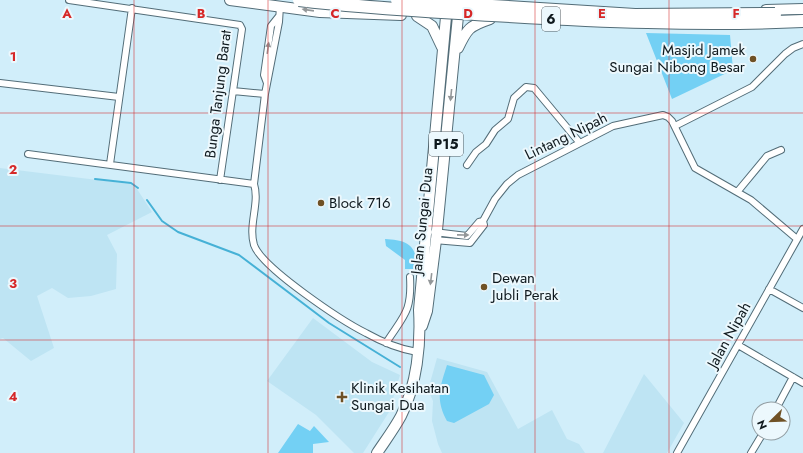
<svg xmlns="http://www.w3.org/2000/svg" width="803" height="453" viewBox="0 0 803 453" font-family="Jost,sans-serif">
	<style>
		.built { fill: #bee4f3 }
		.green { fill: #73d0f4 }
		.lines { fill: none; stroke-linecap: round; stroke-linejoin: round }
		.stream { stroke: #46b1d6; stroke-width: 2 }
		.street-casing { stroke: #536d78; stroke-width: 8 }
		.primary-casing { stroke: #536d78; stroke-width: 12 }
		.street { stroke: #fff; stroke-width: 6 }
		.primary { stroke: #fff; stroke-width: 10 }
		.highway-bridge-casing { stroke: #536d78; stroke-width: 14; stroke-linecap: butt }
		.highway-bridge { stroke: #fff; stroke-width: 12 }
		.oneway { fill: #939799 }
		.grid { fill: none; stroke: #d62828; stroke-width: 1; stroke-opacity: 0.55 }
		.poi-dot { fill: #6f5125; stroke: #ecf8fd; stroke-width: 1.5 }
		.labels { text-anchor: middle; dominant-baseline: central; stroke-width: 4; stroke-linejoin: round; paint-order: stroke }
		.shield { fill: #ecf8fd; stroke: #515b60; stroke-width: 1 }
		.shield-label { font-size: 14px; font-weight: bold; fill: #0e181d }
		.poi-label { font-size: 15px; fill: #0e181d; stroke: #ecf8fd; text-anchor: start }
		.street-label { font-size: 15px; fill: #0e181d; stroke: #ecf8fd }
		.grid-label { font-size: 13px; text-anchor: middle; font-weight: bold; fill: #d62828; stroke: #ecf8fd; stroke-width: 4; stroke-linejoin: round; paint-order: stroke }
	</style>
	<rect width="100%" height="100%" fill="#d1eefa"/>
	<!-- built -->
	<path class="built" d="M0 168 130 184 137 189 152 212 107 235 117 254 116 289 91 296 68 298 52 288 37 296 54 348 31 361 3 338 0 339Z
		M313 318 372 362 400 375 389 412 363 453H354L316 415 267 381Z
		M437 358 487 372 518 429 552 410 567 439 579 444 585 453H442L438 444 432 421 433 401 428 390Z
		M644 374 684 423 667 453H603Z"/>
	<!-- green -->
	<path class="green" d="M646 33 730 35 733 70 672 99Z
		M385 239C407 240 418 245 416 269H405V260L386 246Z
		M447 365 484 375 494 395 489 404 454 423 447 421C435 399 440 387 447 365Z
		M298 424 310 431 314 426 329 442 313 444V453H278Z"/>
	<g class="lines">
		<!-- stream -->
		<path class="stream" d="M95 179 131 183 138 188
			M147 200 162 221 178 232 239 255 329 323 400 367"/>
		<!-- street casing -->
		<g class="street-casing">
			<path id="street" d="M69 0 240 25 242 29 220 180
				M280 6 279 22 265 94 254 184C260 203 248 225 254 245 262 268 342 321 366 333 382 342 399 349 417 352
				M0 83 119 97
				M267 83 264 75 271 26 279 16
				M233 91 265 94
				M675 126 752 87 785 54 793 48 803 44
				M28 154 254 184
				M110 164 132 8
				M467 165 476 152 486 144 495 130 508 119 514 98 526 87 534 88 579 142
				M738 191 767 156 781 150
				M434 232 467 236 479 222 483 221
				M434 240 470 243 484 225 483 221 495 199 507 184 518 175 613 126 663 115 668 117 672 121 695 168 751 200 797 239
				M769 289 803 308
				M386 343C404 315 412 312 410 277
				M738 345 803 383
				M776 409 793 377
				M677 453 803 229
				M751 453 763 433"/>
		</g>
		<!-- primary casing -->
		<g class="primary-casing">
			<path id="primary" d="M230 0 320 12 401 15
				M766 10 803 9
				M417 16 432 26 442 47
				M458 48C467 29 469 26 490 19
				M422 326 427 311 436 240 459 6
				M377 453C385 441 394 429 401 416 417 385 421 344 419 310L447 6"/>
		</g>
		<!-- street -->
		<use href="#street" class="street"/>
		<!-- primary -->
		<use href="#primary" class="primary"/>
		<!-- highway-bridge casing -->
		<g class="highway-bridge-casing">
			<path id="highway-bridge" d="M299 0C363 8 428 11 492 15 596 21 699 26 803 21
				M397 0 635 15 775 14"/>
		</g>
		<!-- highway-bridge -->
		<use href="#highway-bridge" class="highway-bridge"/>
	</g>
	<!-- one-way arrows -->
	<defs><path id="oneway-solid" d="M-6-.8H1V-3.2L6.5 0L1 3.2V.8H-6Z"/></defs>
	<g class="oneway">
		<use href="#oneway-solid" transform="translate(308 10) rotate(-172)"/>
		<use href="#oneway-solid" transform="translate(268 48) rotate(-82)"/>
		<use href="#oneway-solid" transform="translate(451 95) rotate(96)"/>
		<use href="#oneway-solid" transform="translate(463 235) rotate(1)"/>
		<use href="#oneway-solid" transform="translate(431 279) rotate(97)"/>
	</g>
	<!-- grid -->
	<path class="grid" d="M134 0V453M268 0V453M402 0V453M535 0V453M669 0V453M0 113H803M0 226H803M0 340H803"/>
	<!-- markers -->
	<g class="poi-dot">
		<circle cx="753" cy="59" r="4"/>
		<circle cx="321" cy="203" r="4"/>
		<circle cx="484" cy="287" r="4"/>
		<path d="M340 391h4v4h4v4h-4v4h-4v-4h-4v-4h4z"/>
	</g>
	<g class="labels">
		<!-- shield labels -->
		<g class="shield">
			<rect x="542" y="7" width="18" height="24" rx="3"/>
			<rect x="429" y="132" width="34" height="24" rx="3"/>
		</g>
		<g class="shield-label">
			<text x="551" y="19">6</text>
			<text x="446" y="144">P15</text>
		</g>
		<!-- poi labels -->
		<g class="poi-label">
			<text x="745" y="50" text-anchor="end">Masjid Jamek<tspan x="745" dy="17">Sungai Nibong Besar</tspan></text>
			<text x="329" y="203">Block 716</text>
			<text x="492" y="278">Dewan<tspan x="492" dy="17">Jubli Perak</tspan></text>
			<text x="351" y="388">Klinik Kesihatan<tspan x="351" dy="17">Sungai Dua</tspan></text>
		</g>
		<!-- street labels -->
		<g class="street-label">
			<text transform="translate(218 94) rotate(-83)">Bunga Tanjung Barat</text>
			<text transform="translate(566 136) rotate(-26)">Lintang Nipah</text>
			<text transform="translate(422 221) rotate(-84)">Jalan Sungai Dua</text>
			<text transform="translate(729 335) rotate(-61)">Jalan Nipah</text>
		</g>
	</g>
	<g class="grid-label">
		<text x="67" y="18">A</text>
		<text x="201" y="18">B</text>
		<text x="335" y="18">C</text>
		<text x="468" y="18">D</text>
		<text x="602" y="18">E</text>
		<text x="736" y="18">F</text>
		<text x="13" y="61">1</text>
		<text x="13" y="174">2</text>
		<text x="13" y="288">3</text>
		<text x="13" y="401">4</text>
	</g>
	<!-- north arrow -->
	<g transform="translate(771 421) rotate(247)"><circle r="19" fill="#ecf8fd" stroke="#939ea3"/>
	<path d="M0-3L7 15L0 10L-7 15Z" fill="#6f5125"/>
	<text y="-6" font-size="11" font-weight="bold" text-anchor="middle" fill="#0e181d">N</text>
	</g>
</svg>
